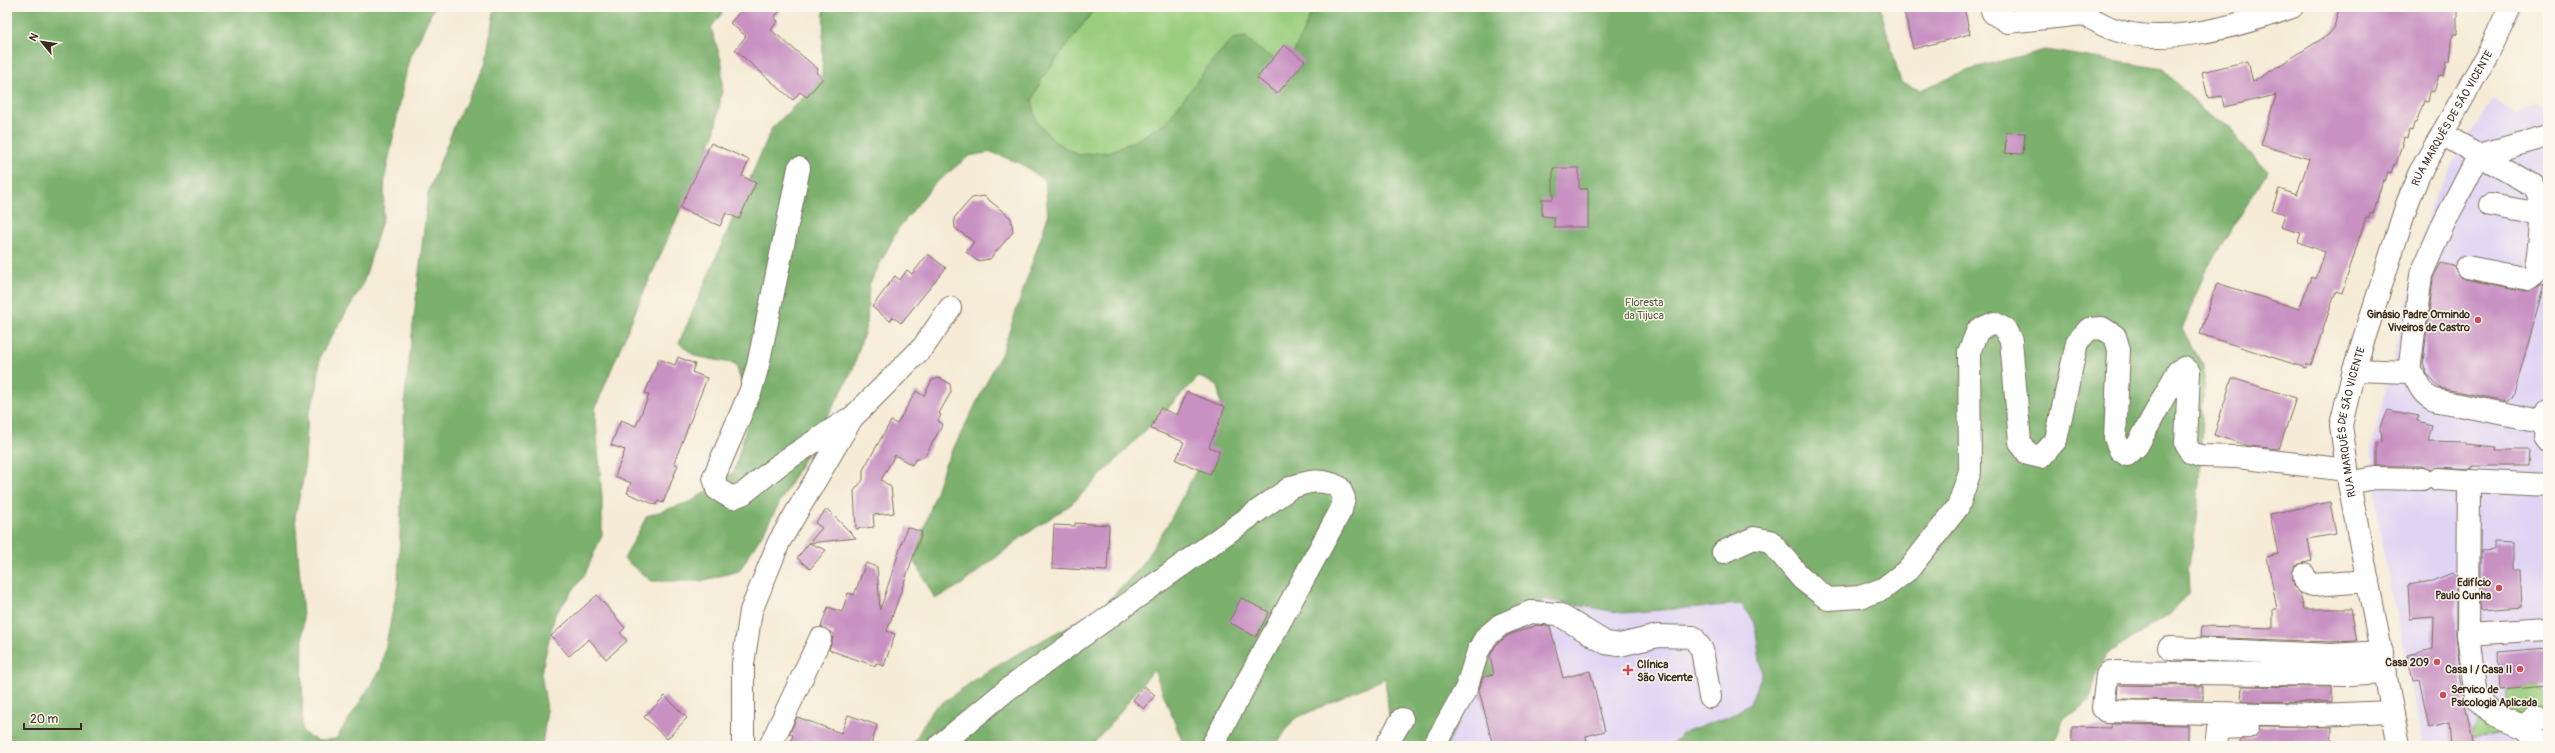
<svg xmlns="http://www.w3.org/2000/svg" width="2555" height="753" viewBox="0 0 2555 753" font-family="Pangolin,sans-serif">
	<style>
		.built { fill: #e0d4f4 }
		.green { fill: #9ace7e; stroke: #6a7c4e }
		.forest { fill: #7bb16d; stroke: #5b6e46 }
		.building { fill: #c891c2 }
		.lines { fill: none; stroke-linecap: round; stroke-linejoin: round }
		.minor-casing { stroke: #7c6e5e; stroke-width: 24 }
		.minor { stroke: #fff; stroke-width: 22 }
		.poi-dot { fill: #d1495b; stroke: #fbf7ec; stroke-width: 1.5 }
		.labels { text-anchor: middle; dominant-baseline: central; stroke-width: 3; stroke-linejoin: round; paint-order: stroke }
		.street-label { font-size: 11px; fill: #3b2a1e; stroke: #fbf7ec }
		.park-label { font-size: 11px; fill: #585b3b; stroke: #fbf7ec }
		.poi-label { font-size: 11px; font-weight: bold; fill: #3b2a1e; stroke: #fbf7ec; text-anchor: end }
	</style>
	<rect width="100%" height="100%" fill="#fbf7ec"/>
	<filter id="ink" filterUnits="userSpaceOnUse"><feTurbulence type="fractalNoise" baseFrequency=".025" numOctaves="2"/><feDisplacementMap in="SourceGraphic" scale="8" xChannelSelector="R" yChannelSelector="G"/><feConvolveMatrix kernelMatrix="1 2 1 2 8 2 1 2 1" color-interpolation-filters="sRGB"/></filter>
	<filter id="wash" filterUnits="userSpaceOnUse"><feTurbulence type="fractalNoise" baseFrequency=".012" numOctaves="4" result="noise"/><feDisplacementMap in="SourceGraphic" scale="16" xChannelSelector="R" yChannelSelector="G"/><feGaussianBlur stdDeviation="0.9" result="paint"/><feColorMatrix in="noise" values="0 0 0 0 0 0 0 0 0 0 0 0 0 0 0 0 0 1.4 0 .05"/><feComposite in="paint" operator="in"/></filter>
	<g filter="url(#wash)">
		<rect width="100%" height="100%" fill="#f5ebd6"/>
		<!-- built -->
		<path class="built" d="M2492 99 2518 114 2536 102 2548 109V746H2424L2381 543 2371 449 2430 207 2463 146Z
			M1542 598 1622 613 1741 604 1755 624 1762 675 1750 703 1731 716 1686 731 1669 746H1446L1464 713Z"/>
		<!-- green -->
		<path class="green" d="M1096 7H1314L1291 59C1270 62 1260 51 1246 37L1233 39 1212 61 1168 121 1137 140 1109 152 1078 155 1055 142 1036 121 1032 100 1042 78Z
			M2538 687 2548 699V746H2518L2517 733 2467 738 2480 720 2506 710 2507 689Z"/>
		<!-- forest -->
		<path class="forest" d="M7 7H434L408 63 385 177 383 217 363 284 320 356 317 389 308 416 304 475 295 516 303 617 302 732 318 741 336 739 381 669 398 585 405 397 428 193 455 124 485 65 495 7H726L711 28 722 63V91L714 135 638 305 595 409 602 498V535L585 574 555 615 541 673 547 710 542 746H7Z
			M824 7H1096L1042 78 1032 100 1036 121 1055 142 1078 155 1109 152 1137 140 1167 121 1212 61 1233 39 1246 37C1260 51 1270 62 1291 59L1314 7H1880L1901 83 1920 90 1977 67 2045 50 2163 69 2202 110 2231 128 2248 152 2268 171 2205 272 2182 329 2203 366 2204 377 2197 522 2188 570 2189 592 2170 614 2106 654 2096 676 2090 700 2063 720 2053 746H1669L1686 731 1731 716 1750 703 1762 675 1755 624 1741 604 1622 613 1543 599 1464 713 1446 746H1392L1385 678 1294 719 1275 746H1184L1154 670 1092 746H912L932 710 992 668 1101 608 1138 570 1168 524 1207 450 1221 408 1218 385 1199 377 1073 503 1022 537 962 584 935 599 914 560 944 467 1003 350 1048 216 1045 180 1020 163 991 152 969 156 933 185 898 229 869 285 867 323 852 372 763 533 739 571 701 581H651L624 559 647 516 692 501 734 472 750 414 736 364 695 356 679 343 772 128 822 79Z"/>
		<g id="blocks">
			<!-- building -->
			<path class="building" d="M744 7H783L774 18 778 21 771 30 818 69 816 72 823 78 807 97 800 92 793 100 735 50 746 36 730 23Z
				M1903 7H1964L1970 34 1913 49Z
				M2339 7H2455L2457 9V34H2453L2450 61H2447L2444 76 2439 75 2434 92 2430 91 2428 102 2424 101 2416 123H2414L2412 131 2409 130 2407 138 2404 137 2396 165 2394 164 2391 173 2388 172 2385 181 2383 180 2373 214 2370 213 2369 218 2366 217 2342 293 2336 291 2311 365 2307 364 2306 368 2200 334 2217 283 2299 309 2311 277 2316 279 2325 252 2298 242 2301 233 2281 227 2285 214 2272 210 2279 189 2297 195 2309 159 2261 145 2276 95 2224 107 2222 96 2208 98 2202 72 2248 61 2253 82 2328 35 2334 28Z
				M1284 45 1305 61 1277 94 1257 78Z
				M2006 132 2025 133 2023 154 2005 153Z
				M711 143 749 160 742 176 756 183 739 219 726 213 720 226 680 208Z
				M1553 168H1579V189H1588V227H1554V217L1542 216V199H1553Z
				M984 196 1011 218 1013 232 990 259 977 261 966 252 974 242 955 228 954 218 972 198Z
				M928 254 946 268 901 323 893 317 890 321 872 307 895 276 900 280 907 270 912 274Z
				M2441 263 2455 266 2459 276 2465 279 2527 291 2544 285 2514 394 2507 401 2439 388 2427 374 2423 363 2433 278Z
				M678 357 695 364 692 372 707 378 674 463 678 465 663 503 658 501 656 505 627 493 631 483 615 476 625 450 611 445 621 420 636 426 649 395 645 393 659 359 675 365Z
				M940 378 950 384 951 392 939 413 941 415 938 421 943 424 925 456 915 460 912 465 895 455 881 480 891 487 894 513 873 515 874 527 856 529 854 491 863 480V470L891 421 897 424 916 391 924 396 932 380Z
				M2232 378 2296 398 2279 449 2249 446 2214 435Z
				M1187 392 1225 407 1209 447 1220 451 1210 474 1176 460 1184 442 1151 429 1160 408 1177 415Z
				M2387 410 2419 416 2417 421 2432 425 2428 441 2465 442V444L2497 447 2496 450H2529L2528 466H2472V469L2439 467 2430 470 2422 466H2376V443L2381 442 2380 427Z
				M2330 502 2336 534 2308 539 2312 561 2295 565 2292 578 2294 586 2300 594 2304 609H2351L2357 641 2332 642 2201 637 2202 626 2273 628V609H2277L2267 557 2278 554 2270 514Z
				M827 509 856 538 809 543 822 528 815 523Z
				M1075 523 1109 525 1107 571 1052 568 1054 525 1075 526Z
				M907 527 922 532 887 631 895 634 884 666 876 663 875 666 829 650 834 634 821 627 828 607 842 612 848 593 854 595 866 563 877 567 880 610Z
				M2494 542 2513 543V570H2520L2522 607 2481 610V551L2494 550Z
				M809 543 826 550 810 569 797 558Z
				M2452 573 2456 577V634L2460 670H2458L2474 746H2450L2448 723 2429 728 2419 679 2413 680 2407 655 2433 649 2434 617 2410 619 2408 585 2432 581Z
				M597 595 625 628 620 633 627 641 606 659 589 639 569 656 551 636Z
				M1241 598 1269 612 1256 637 1229 622Z
				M1537 625 1550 626 1563 678 1590 671 1605 731 1586 736 1588 746H1493L1479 690 1483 677 1494 674 1490 656 1496 645 1507 636Z
				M2548 648V686L2500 690 2498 652Z
				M2118 685 2203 686V700L2117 699Z
				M1144 686 1155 695 1144 709 1133 700Z
				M2242 686 2332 687V702L2241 701Z
				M665 696 687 718 667 739 644 717Z
				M848 715 877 725 871 746H789L793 735 789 734 797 717 841 733Z
				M2111 724 2188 725V746H2105L2072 742V727L2111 728Z
				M2260 726 2332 727 2331 746H2240V740L2255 737Z"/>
		</g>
	</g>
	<g filter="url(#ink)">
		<use href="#blocks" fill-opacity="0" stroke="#7c6e5e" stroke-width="1"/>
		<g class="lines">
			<!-- minor casing -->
			<g class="minor-casing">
				<g id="minor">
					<path d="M1991 7 1993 13 2008 22 2084 14"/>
					<path d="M2080 7C2084 15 2090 18 2098 22 2150 53 2239 26 2292 7"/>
					<path d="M2442 134 2532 185C2548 205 2538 250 2535 274L2529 279 2467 267"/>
					<path d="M799 168 758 365 751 390 714 477 717 489 732 498 744 493 780 464 847 420"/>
					<path d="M2490 205 2541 214"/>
					<path d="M2354 370 2409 372C2419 377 2417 392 2434 400L2546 422 2548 412"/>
					<path d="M2409 372 2421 275 2442 227 2479 155 2548 136"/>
					<path d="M2546 422 2545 437 2548 441"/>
					<path d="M2438 479 2469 481"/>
					<path d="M2349 483 2375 478 2422 479"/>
					<path d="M1723 552 1754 538 1770 541 1802 579 1828 599 1860 597 1883 589 1909 569 1958 507 1970 471 1969 352 1978 330 1994 323 2005 329 2011 341 2020 442 2028 454 2041 457 2056 440 2077 342 2089 329 2102 328 2115 336 2119 350 2115 438 2120 450 2127 455 2137 446 2178 371 2184 368 2189 372 2186 444 2191 453 2200 456 2237 457 2347 470"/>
					<path d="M2304 575 2306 583 2313 585 2368 581"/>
					<path d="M2468 634 2548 629"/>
					<path d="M2169 648 2332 655 2382 652"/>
					<path d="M2386 673 2348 675 2110 672 2107 675 2103 708 2106 711 2318 715 2392 712"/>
					<path d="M2524 728 2534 717 2548 720"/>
					<path d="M743 746V664L751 611 779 542 852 418 924 346 950 308"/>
					<path d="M770 746 820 639"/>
					<path d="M939 746 1008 689 1290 488C1308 481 1321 478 1339 487L1344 498 1341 510 1212 746"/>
					<path d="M1386 746 1402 719"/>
					<path d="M1434 746 1466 689 1478 651 1486 637 1500 625 1530 612 1558 614 1606 643 1620 645 1658 636 1693 637 1702 650 1710 697"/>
					<path d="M2216 746 2218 728 2248 727"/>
					<path id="s1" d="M2399 746 2349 483 2341 425 2354 370 2407 204 2419 174 2489 52 2510 7"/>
					<path d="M2542 746 2524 728 2495 716 2476 697 2468 634 2469 481 2548 485"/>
				</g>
			</g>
			<!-- minor -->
			<use href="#minor" class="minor"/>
		</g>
	</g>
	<!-- markers -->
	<g class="poi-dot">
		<circle cx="2478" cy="320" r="4"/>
		<circle cx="2499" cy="588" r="4"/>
		<circle cx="2437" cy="662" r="4"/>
		<circle cx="2520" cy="669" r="4"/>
		<path d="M1626 664h4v4h4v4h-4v4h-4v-4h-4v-4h4z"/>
		<circle cx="2443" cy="695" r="4"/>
	</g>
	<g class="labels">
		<!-- street labels -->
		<g class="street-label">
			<text stroke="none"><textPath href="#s1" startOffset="654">RUA MARQUÊS DE SÃO VICENTE</textPath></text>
			<text stroke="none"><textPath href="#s1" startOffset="330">RUA MARQUÊS DE SÃO VICENTE</textPath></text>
		</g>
		<!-- park labels -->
		<g class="park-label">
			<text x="1644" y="302">Floresta<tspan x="1644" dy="13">da Tijuca</tspan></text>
		</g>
		<!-- poi labels -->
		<g class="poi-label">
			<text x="2470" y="314">Ginásio Padre Ormindo<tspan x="2470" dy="13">Viveiros de Castro</tspan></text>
			<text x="2491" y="582">Edifício<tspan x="2491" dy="13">Paulo Cunha</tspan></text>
			<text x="2429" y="662">Casa 209</text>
			<text x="1637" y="664" text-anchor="start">Clínica<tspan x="1637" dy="13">São Vicente</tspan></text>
			<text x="2512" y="669">Casa I / Casa II</text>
			<text x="2451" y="689" text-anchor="start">Servico de<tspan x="2451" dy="13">Psicologia Aplicada</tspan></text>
		</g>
	</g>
	<!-- margin -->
	<rect width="2555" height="753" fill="none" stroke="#fbf7ec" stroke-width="24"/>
	<!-- north arrow -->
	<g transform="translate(42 42) rotate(299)" stroke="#fbf7ec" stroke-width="3" paint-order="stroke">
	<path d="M0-3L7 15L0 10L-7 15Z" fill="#3b2a1e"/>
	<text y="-6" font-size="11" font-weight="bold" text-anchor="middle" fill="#3b2a1e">N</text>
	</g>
	<!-- scale -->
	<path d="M24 723v6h57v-6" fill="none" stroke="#3b2a1e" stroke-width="2"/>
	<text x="30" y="723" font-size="12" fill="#3b2a1e" stroke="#fbf7ec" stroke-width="3" paint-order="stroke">20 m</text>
</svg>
